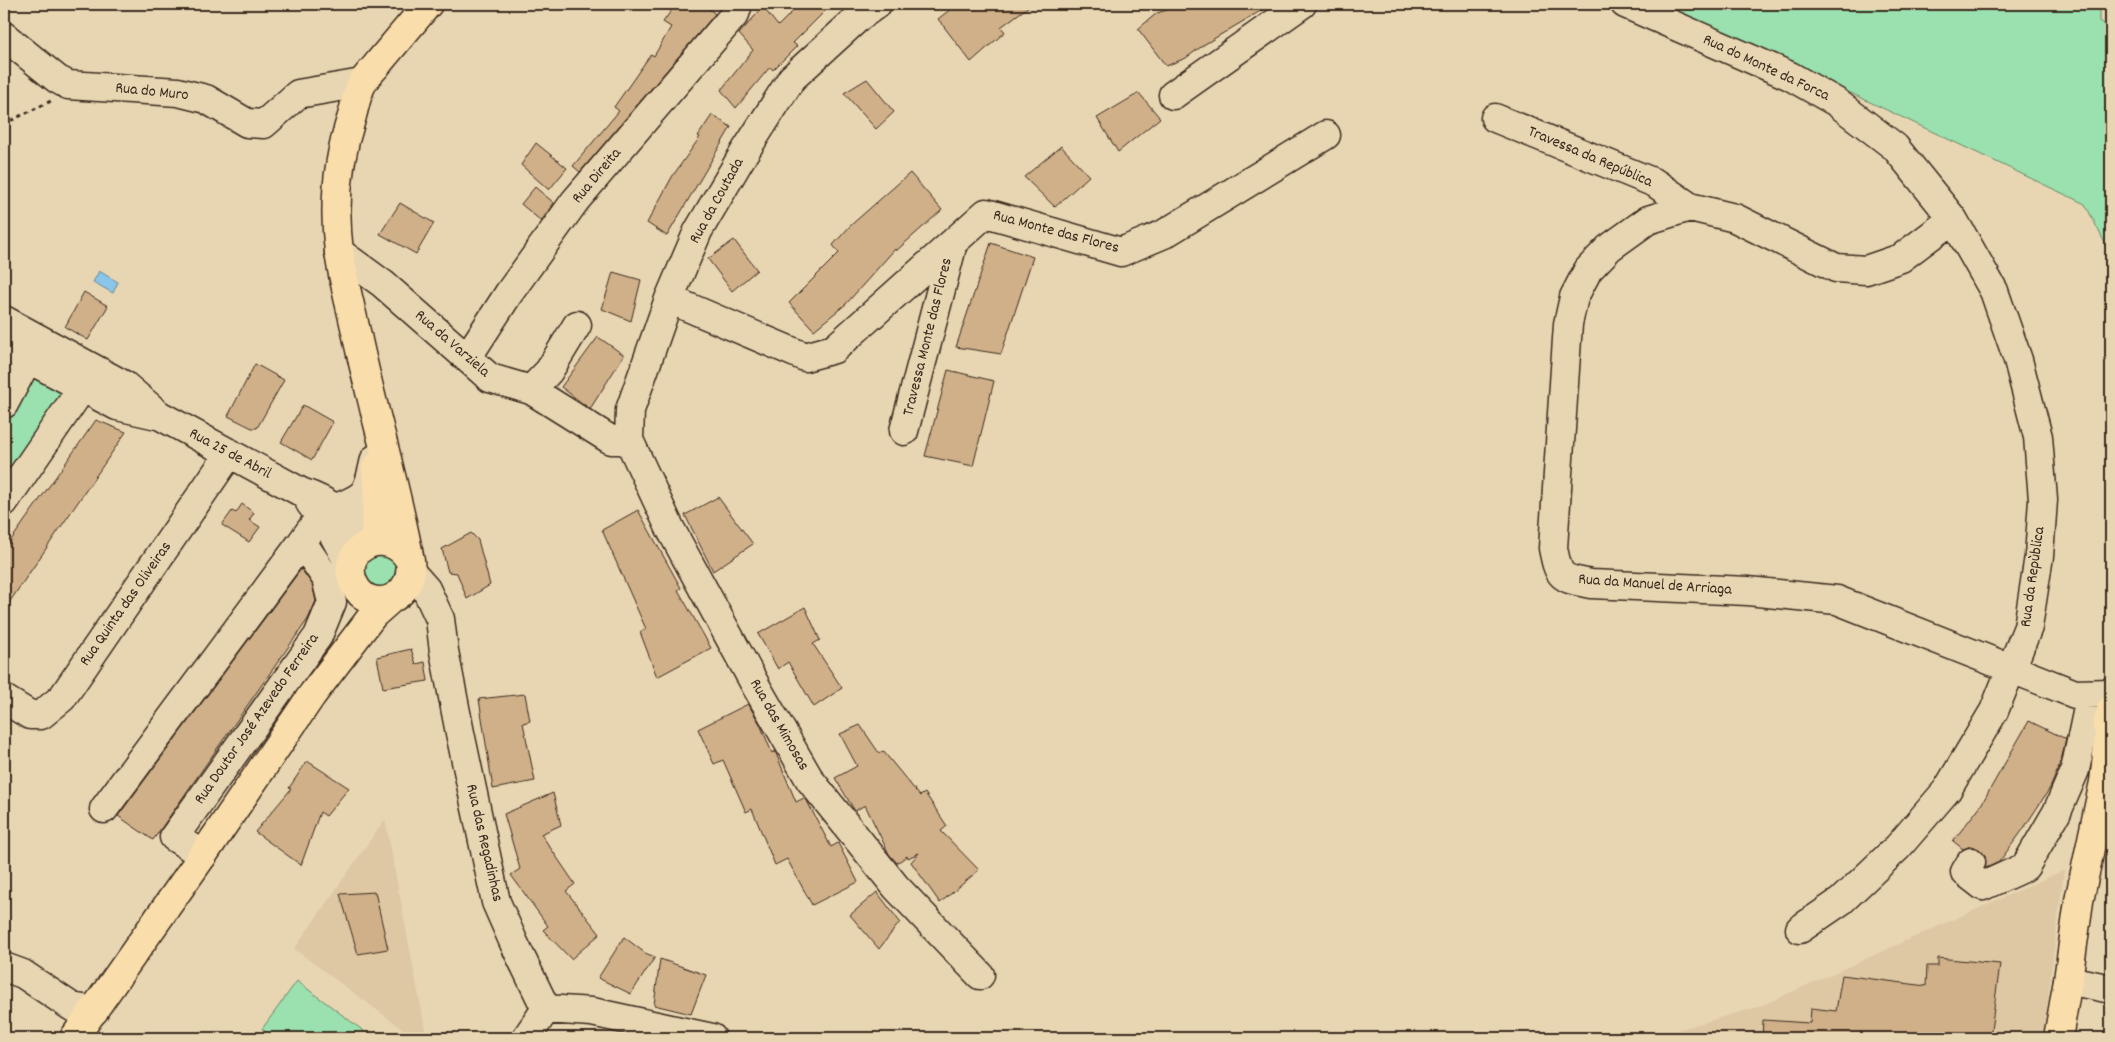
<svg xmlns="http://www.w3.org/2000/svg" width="2115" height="1042" viewBox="0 0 2115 1042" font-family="Dekko,sans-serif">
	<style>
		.built { fill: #ddc8a3 }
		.green { fill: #9ae1af; stroke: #6a8666 }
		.water { fill: #89c6e9; stroke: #6a8898 }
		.building { fill: #cfb089; stroke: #3b2a1e }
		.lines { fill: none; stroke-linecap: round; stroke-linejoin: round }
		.minor-casing { stroke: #3b2a1e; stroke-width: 31 }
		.major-casing { stroke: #3b2a1e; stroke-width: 31 }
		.path { stroke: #3b2a1e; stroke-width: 3; stroke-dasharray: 4 4; stroke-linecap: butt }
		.minor { stroke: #e8d6b3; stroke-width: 28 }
		.major { stroke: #f9deab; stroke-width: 28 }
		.labels { text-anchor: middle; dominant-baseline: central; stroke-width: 4; stroke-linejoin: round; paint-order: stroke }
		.street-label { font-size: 16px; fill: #3b2a1e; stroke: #e8d6b3 }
	</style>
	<rect width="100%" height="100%" fill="#e8d6b3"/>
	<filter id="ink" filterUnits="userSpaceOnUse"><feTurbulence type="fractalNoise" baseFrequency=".02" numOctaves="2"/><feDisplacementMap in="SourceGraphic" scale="10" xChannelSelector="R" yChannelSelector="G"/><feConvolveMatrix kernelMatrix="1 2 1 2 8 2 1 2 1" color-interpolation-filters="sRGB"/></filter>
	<g filter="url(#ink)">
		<!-- built -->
		<path class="built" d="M385 819 426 1033 423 1038H415L294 949Z
			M2064 870 2043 1038H1649L1758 1007Z"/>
		<!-- green -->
		<path class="green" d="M1663 4H2099V21L2111 29V255L2085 204Z
			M30 375 67 396 4 488V423Z
			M388 553 401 572 387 590 369 585 362 567 369 556Z
			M297 981 373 1038H275L262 1029Z"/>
		<!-- water -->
		<path class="water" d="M99 271 118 282 113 293 93 282Z"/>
		<!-- building -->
		<path class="building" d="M676 4H704L715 14 580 172 573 166 619 111 614 107 651 54 654 56 671 27 663 22Z
			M800 4H832L793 43 797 46 773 70 770 67 736 108 721 90 753 50 739 34 763 7 778 26Z
			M957 4H1032L1001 27 1005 32 971 62 938 19Z
			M1186 4H1272L1205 44 1186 58 1166 66 1138 29 1157 13Z
			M867 79 894 112 876 129 844 93Z
			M1139 93 1160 118 1118 152 1097 118Z
			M712 115 731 127 667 236 647 223 672 177 700 137 698 136Z
			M536 143 567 168 549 190 521 165Z
			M1061 146 1089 176 1055 207 1024 177Z
			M910 173 942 210 896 251 895 249 846 304 814 330 789 303 839 253 833 245 851 225Z
			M535 187 554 203 541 221 521 204Z
			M400 203 434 223 416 254 380 234Z
			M734 240 757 270 732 291 708 259Z
			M991 243 1033 257 1001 354 956 347Z
			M613 272 641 280 631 321 602 309Z
			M84 292 108 306 88 340 65 327Z
			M598 337 624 355 590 409 561 387Z
			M255 364 284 380 257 428H252L228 416Z
			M948 370 994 381 973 466 925 456Z
			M303 405 333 422 312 460 281 442Z
			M96 420 126 432 4 610V550Z
			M718 497 753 544 713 571 685 515Z
			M242 504 254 513 249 520 260 527 249 542 222 525 232 511 236 513Z
			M638 510 681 588 678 590 711 648 657 677 640 632 646 629 602 530Z
			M471 533 478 540 490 585 467 599 457 573 448 572 442 549Z
			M301 569 312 584 316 601 308 619 153 840 118 816Z
			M805 607 820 640 813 644 842 688 814 707 788 662 778 669 758 634Z
			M411 649 416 664 425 662 428 681 383 688 377 657Z
			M525 694 530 721 523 723 535 781 493 789 479 699Z
			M748 704 760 724 772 753 775 751 796 802 804 798 807 801 831 847 838 843 858 882 812 905 787 859 775 865 752 809 746 812 723 760 714 764 698 729Z
			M2029 721 2066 739 2060 765 2050 788 2022 831 1999 862 1986 868 1985 855 1979 849 1971 846 1963 849 1953 841 1981 805Z
			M860 725 879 753 883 751 920 796 925 793 947 826 941 831 979 870 940 903 911 862 919 853 908 858 907 856 897 863 889 854 865 805 855 811 835 778 857 766 840 734Z
			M307 761 349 788 326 816 320 812 301 865 255 832 291 789 289 788Z
			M553 793 561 825 541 834 575 884 566 891 600 934 571 959 543 930 548 926 511 875 520 869 504 814Z
			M375 892 388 949 358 954 340 894Z
			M877 892 900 922 879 949 850 915Z
			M624 937 645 953 655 957 631 994 598 978Z
			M1938 958 2000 964 1990 1038H1762L1763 1020 1810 1023 1811 1008 1836 1011 1842 975 1926 986 1927 966H1938Z
			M660 959 706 975 691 1014 654 1005Z"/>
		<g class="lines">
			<!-- minor casing -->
			<g class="minor-casing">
				<path id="minor" d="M877 4 859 17 792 78 744 153 698 231 669 299 630 410 629 440 670 528 757 688 810 780 896 887 980 975
					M1625 4 1790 76 1836 102 1895 147 1953 219 1994 291 2018 360 2038 437 2043 500 2039 556 2028 627 1994 711 1947 790 1898 847 1841 901 1800 929
					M4 36 57 79 68 85 178 92 206 99 247 123 264 124 298 94 362 83
					M1173 95 1302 4
					M1495 118 1655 183 1690 207 1735 218 1836 268 1866 270 1901 258 1953 219
					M1690 207 1648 220 1609 248 1588 270 1574 297 1568 324 1553 548C1559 579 1561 578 1591 584L1748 591 1837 600 2075 694 2111 693
					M339 252 383 284 490 378 531 390 611 440H629
					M669 299 805 357 834 349 986 213 1121 252 1164 234 1326 135
					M4 320 124 385 159 415 301 492C331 502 353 519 375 541
					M4 346 117 406 157 415
					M467 358 509 293 575 201 735 14 738 4
					M531 390 549 371 577 325
					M4 404 23 368 39 346
					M904 431 953 243
					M4 502 76 397 89 375V372
					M310 503 332 532 351 567
					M336 508C370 495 367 492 375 459
					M411 572 426 589 440 619 444 651 460 733 496 902 514 943 546 1009
					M4 699 30 715H41L62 698 230 453
					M104 809 302 542
					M203 855 174 837 318 636 332 602 326 578 302 542 320 517
					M1971 862 1965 872 1983 886 2025 867 2057 812 2075 770 2088 708
					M4 967 23 974 72 1007 94 1011
					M2068 980 2111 989
					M546 1009 592 1012 712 1038
					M526 1038 546 1009"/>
			</g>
			<!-- major casing -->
			<g class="major-casing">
				<path id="major" d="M375 541 378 487 376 468
					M410 561C389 523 337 547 354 584 369 616 416 600 410 561 396 485 373 411 357 336 351 308 343 280 339 252 333 206 338 159 352 116 355 105 357 92 363 82 367 75 375 68 380 61 396 42 412 23 428 4
					M2111 710 2107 725 2111 741
					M74 1038 203 855 312 695 373 615 390 600
					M2058 1038 2068 980 2079 901 2104 782 2109 737"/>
			</g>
			<!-- path -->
			<path class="path" d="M4 124 51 101"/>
			<!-- minor -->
			<use href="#minor" class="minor"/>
			<!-- major -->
			<use href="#major" class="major"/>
		</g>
	</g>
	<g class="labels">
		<!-- street labels -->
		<g class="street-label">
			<text transform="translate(1766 68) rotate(25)">Rua do Monte da Forca</text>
			<text transform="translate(152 92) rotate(6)">Rua do Muro</text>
			<text transform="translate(1590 157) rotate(23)">Travessa da República</text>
			<text transform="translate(597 176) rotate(-50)">Rua Direita</text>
			<text transform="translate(717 201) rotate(-61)">Rua da Coutada</text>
			<text transform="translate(1056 232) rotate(15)">Rua Monte das Flores</text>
			<text transform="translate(928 337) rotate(-76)">Travessa Monte das Flores</text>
			<text transform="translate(452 344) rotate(41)">Rua da Varziela</text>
			<text transform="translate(230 454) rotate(28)">Rua 25 de Abril</text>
			<text transform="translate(2033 577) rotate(-82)">Rua da Repùblica</text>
			<text transform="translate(1655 585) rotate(4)">Rua da Manuel de Arriaga</text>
			<text transform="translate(126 604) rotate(-55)">Rua Quinta das Oliveiras</text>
			<text transform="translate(257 719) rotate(-55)">Rua Doutor José Azevedo Ferreira</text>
			<text transform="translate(779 725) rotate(60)">Rua das Mimosas</text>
			<text transform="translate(484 843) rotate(77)">Rua das Regadinhas</text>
		</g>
	</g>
	<!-- margin -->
	<rect width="2115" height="1042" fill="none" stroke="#e8d6b3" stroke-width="20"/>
	<rect x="10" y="10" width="2095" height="1022" fill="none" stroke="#3b2a1e" stroke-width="2" filter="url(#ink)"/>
</svg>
